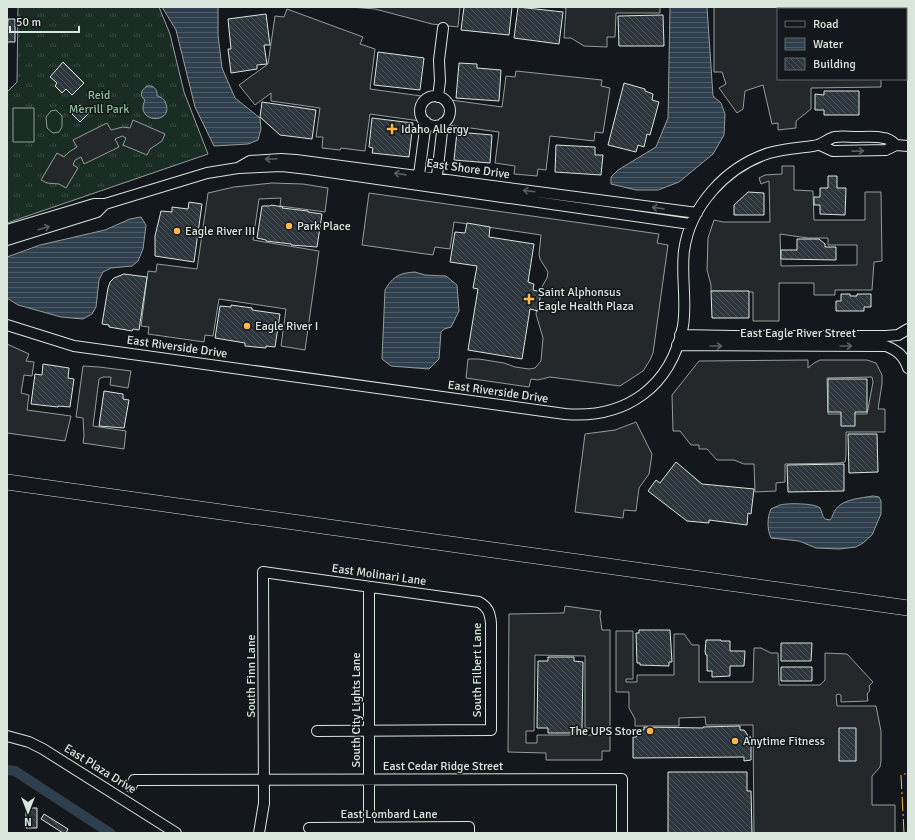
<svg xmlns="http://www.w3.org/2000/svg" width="915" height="840" viewBox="0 0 915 840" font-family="Signika,sans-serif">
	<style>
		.grass { fill: url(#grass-tufts); stroke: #939e99 }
		.garden { fill: #1a2d24; stroke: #939e99 }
		.parking { fill: #24282b; stroke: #939e99; fill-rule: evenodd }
		.water { fill: url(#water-rules); stroke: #939e99 }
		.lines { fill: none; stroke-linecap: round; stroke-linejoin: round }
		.canal { stroke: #2f3f4d; stroke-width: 10 }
		.building { fill: url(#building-back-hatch); stroke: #d8e6dc }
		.minor-casing { stroke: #d8e6dc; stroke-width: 12 }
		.highway-casing { stroke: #d8e6dc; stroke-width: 16 }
		.minor { stroke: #14181c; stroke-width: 10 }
		.highway { stroke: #14181c; stroke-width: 15 }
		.power { stroke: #ffb74d; stroke-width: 1; stroke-dasharray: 14 3 2 3; stroke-linecap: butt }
		.oneway { stroke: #59605f }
		.poi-dot { fill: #ffb74d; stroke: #14181c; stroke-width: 1.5 }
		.labels { text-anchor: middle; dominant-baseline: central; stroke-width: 3; stroke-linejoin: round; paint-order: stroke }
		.park-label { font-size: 12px; fill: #8ac095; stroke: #14181c }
		.poi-label { font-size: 12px; fill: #d8e6dc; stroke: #14181c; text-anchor: start }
		.street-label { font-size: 12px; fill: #d8e6dc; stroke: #14181c }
	</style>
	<defs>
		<pattern id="grass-tufts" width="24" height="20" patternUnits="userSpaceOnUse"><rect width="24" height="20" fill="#1a2d24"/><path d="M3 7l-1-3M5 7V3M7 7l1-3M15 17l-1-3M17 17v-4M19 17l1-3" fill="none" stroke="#3b4b43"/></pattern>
		<pattern id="water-rules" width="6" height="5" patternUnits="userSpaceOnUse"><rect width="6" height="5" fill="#2f3f4d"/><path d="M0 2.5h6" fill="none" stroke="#4c5b66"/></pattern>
		<pattern id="building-back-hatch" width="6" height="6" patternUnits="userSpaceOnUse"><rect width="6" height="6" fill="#2c363c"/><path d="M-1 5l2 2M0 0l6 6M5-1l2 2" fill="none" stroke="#4a5358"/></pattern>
	</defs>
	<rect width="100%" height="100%" fill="#14181c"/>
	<!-- grass -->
	<path class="grass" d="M18 7H159L170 34 184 92 208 154 7 223V92L17 82Z"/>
	<!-- garden -->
	<path class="garden" d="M13 108H34V142H13Z
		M56 110 62 116V127L59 132 53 133 47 128 46 117 51 111Z"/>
	<!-- parking -->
	<path class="parking" d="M351 7H460L458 27 432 24 375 9Z
		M557 7H660V13H616L615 37H607V47L584 46 571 38H564L566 8Z
		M714 7H802L805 8 808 7H849V9H778V79H881V87L811 88V109L796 121V128L778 130V123L772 124 763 85 745 91 743 109 737 113 719 88 726 84 722 72H714Z
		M287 9 363 37 360 44 375 49 370 89 502 107 506 76 515 77 516 71 602 80 601 86 610 88 603 133 595 132 594 141 550 136 546 170 538 169 537 176 514 174 515 166 495 163 499 132 370 114 365 151 341 148 340 150 322 148 323 137H316L320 108 271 101V93L255 105 239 85 268 64 275 16 284 17Z
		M133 120 165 134 162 141 150 149 147 155 123 145 126 138 122 136 115 139 119 147 84 164 81 157 75 160 73 165 78 168 66 188 59 184 47 183 41 180 57 153 64 157 69 152 77 147 73 140 107 123 111 130 123 127 130 128Z
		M782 166H794V190L813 191 814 220H865V192H881L882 261 874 262 872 290H835V295H814V283H779V321H753V292L711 291V285L707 270 708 238 714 220 723 222H770L769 181 761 184 759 178 765 175 782 174ZM780 234 808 238H828V245H857V265L781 266Z
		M272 183 303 184 328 188 325 212 280 206 281 198 259 199 253 240 319 251 305 350 281 346 286 309 219 299 213 336 205 335 204 342 148 334 149 327 141 326 148 271 156 272 157 264 197 269 208 193 234 187Z
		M369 193 659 234 657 243 668 245 653 353 650 360 643 371 620 386 550 377 538 380 531 379 529 387 466 378 468 359H479L504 363 515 367 529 369 535 368 541 361 543 338 536 314 540 290 547 278 548 272 540 259 539 254 541 235 454 222 450 249 435 247 433 255 362 245Z
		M7 344 29 354 26 361 34 362 32 376 24 375 21 393 29 395 27 410 71 416 65 441 7 433Z
		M808 360V368L814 363 820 360H867L876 363 882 375V384L878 409H885V432H846V456L845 462 839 463 785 464V482L776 483V491L755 492 754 464H744L734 460H717L707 449H699V445H691L680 431H673L672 395 699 361ZM872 377 873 382 867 414H828L827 378Z
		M83 366 99 367 131 371 128 388 110 385 111 377H103L99 379 93 426 126 431 124 449 83 443 84 436 83 418 76 417Z
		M636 422 652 454 649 474 639 488 636 511 624 510 623 518 575 512 585 434 615 430Z
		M565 606 601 611 600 616 602 630H610V751H602V760H546V753L508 752 509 614 564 613ZM535 655 585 656V728H593L592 735H537V743H526V731H534Z
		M616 631H633V679H626V682H637V675H674V634H684L692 645H699V682H753L754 648H761L771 653H778L779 685H820L825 680V653L847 654 873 682 869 686 870 690 867 694 868 701 841 702V695L839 694 836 695 837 706H876L881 731V761L880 767 872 776V805H895V833H754L753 725H706L705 717 679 718V726H635V719L629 708V692H616Z"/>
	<!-- water -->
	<path class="water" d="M162 7H218V35L222 68 235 98 260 118 261 129 258 140 248 144 214 146 195 107 176 30Z
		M670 7H707L713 96 721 103 725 114 724 135 713 154 679 182 658 190H636L611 184V177L618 170 656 147 668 118Z
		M147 86C153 85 158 89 157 96 161 97 165 99 166 104 173 125 134 123 145 100 139 96 141 90 147 86Z
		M141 217 146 225 143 249 138 261 132 266 111 268 103 272 99 280 96 307 92 314 83 319 61 317 18 305 7 298V257L40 245 105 230 130 219Z
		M415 272 425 275 446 276 457 285 459 311 451 327 444 329 441 332 439 359 429 369 391 366 382 359 385 290C393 276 400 273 415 272Z
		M873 496 879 497 881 501V514L872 535 863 543 856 547 839 549 816 548 799 541 771 538C767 529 767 518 771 509 774 508 777 506 780 505 786 503 815 503 820 508 822 512 822 516 825 519L830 520C833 517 833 512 836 509 843 499 862 498 873 496Z"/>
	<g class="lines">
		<!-- canal -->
		<path class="canal" d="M7 770 15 771 110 833"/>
	</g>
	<!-- building -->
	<path class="building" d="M464 7H512L509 35 461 30Z
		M518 7 563 12 559 44 514 38Z
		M855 7H882V9H855Z
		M266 14 270 45H264L267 64 257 65V69L231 73 228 49H231L228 19Z
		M663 15 664 46H619L618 16Z
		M8 19H15V42H7Z
		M378 52 424 58 420 90 374 85Z
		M63 62 84 83 72 95 66 89 62 93 55 86 57 83 50 77Z
		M459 63 477 64V68L501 70 499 101 456 98Z
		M624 83 645 89V91L653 94 652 100 659 102 650 135 647 134 644 147 638 145 636 152 608 145Z
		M824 91H859V115H824V110H815V94L824 95Z
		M262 102 316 110 312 139 280 135 260 117Z
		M80 105 89 113 80 122 72 114Z
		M372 118 413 123 409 157 372 153 373 148 369 147Z
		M457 132 492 135 490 163 454 160Z
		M556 145 595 147V155H603L601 175 555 172Z
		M828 176H837V188H846L845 215 820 214V205H814V197H820V188H828Z
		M748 192 764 193V215H734V205Z
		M189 202 202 204 194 262 155 256V236L161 211 172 212V207L188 209Z
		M271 205 283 207 282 208 308 211V212L322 214 317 247 291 245V244L266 241V240L257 238 262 206H270Z
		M467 223 490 227 489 237 534 244 528 282 534 284 533 290 541 292 538 311 530 309 522 359 468 350 478 289 473 288 477 266 450 262 455 232 465 233Z
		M797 239H819L825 244V247H836V260L781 259V250H797Z
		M124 274 147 277 139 330 133 329 132 331 109 327V325L102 324 108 288 110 282 114 278Z
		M711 291H749V318H712Z
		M841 294H850V296H857V294H871V307H864V311H836V301H841Z
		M231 305 252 308V310L280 314 275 347 266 346V348L245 346V343L215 338 220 306 231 307Z
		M43 364 69 368 68 378 74 379 70 407 58 406V407L31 404 35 374 42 375Z
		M828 379H867V412H855V426H841V412H828Z
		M104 391 123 394V399L129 400 124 428 99 426Z
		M848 434H877L878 472 849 473Z
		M676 462 702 484 754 489 751 514 748 513 747 525 709 520V523L687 521 648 491 656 480 660 483Z
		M844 464V491L788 492 787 465Z
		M639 630H670L672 662H669V666L640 665V663H637L636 633H639Z
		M706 640H721V641H730V651H745L744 666H730V676L712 677V671H707V655H706L705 652Z
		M781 643H812L811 661H781Z
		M548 657H574V661L583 662 582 729H574V733H548V728H537L538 661H548Z
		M781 667H812V681H781Z
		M740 726V730H744L747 734 748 737H751V760L744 761V757L633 758V737H636L641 730H644V727L703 728V727Z
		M839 728H856V761H839Z
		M668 772H747V791H751L752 833H668Z
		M26 808H37V828H26Z
		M44 814 68 829 66 833H63L41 819Z"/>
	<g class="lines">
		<!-- minor casing -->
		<g class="minor-casing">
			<path id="minor" d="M420 111a15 15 0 1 1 30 0a15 15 0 1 1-30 0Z
				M438 97 440 81 439 60 443 28
				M896 145 908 146
				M418 182 426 122
				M436 184 443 123
				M690 224 308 169 282 166 238 168 250 161 281 159 296 160 697 213
				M7 230 94 204H105L207 173 238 168
				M7 240 97 212 105 204
				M7 325 74 346 565 414C626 419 671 387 683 326 687 301 681 276 684 251 690 206 726 167 769 153 783 149 799 148 813 146 823 145 828 138 835 137 842 136 850 137 856 137 865 137 875 136 883 138 888 138 893 142 896 145L886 150 833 151 820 145
				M680 335 734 336H886L898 335 908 329
				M677 345 886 346C898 351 904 356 908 368
				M369 587V833
				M7 736 29 742 43 749 176 833
				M131 787 134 780 622 779V833
				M309 828 469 827V833
				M259 833 264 803 263 572 479 602C488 607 490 613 491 623V730L317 731"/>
		</g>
		<!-- highway casing -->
		<g class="highway-casing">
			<path id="highway" d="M7 482 908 608"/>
		</g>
		<!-- minor -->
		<use href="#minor" class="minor"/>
		<!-- highway -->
		<use href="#highway" class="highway"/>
		<!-- power -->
		<path class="power" d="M904 833 901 775 908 773"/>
	</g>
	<!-- one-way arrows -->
	<defs><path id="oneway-shaft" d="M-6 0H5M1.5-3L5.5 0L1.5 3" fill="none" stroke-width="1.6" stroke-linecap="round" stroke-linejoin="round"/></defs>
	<g class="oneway">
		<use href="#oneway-shaft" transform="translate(858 151) rotate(-1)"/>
		<use href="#oneway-shaft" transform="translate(271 159) rotate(178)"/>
		<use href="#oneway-shaft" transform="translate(400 174) rotate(-172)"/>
		<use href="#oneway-shaft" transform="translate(529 191) rotate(-173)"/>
		<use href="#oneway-shaft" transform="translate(658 208) rotate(-172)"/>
		<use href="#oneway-shaft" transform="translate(44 228) rotate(-17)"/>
		<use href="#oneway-shaft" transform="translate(716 346)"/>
		<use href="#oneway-shaft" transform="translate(846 346)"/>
	</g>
	<!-- markers -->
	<g class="poi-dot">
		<path d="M390 123h4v4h4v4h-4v4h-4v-4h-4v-4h4z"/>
		<circle cx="289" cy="226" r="4"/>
		<circle cx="177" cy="231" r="4"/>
		<path d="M527 293h4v4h4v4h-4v4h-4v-4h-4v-4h4z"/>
		<circle cx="247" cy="326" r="4"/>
		<circle cx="650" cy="731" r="4"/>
		<circle cx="735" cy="741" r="4"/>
	</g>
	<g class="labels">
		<!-- park labels -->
		<g class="park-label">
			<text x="99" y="95">Reid<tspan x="99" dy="14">Merrill Park</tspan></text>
		</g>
		<!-- poi labels -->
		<g class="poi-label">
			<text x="401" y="129">Idaho Allergy</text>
			<text x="297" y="226">Park Place</text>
			<text x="185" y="231">Eagle River III</text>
			<text x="538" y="292">Saint Alphonsus<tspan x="538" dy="14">Eagle Health Plaza</tspan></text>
			<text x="255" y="326">Eagle River I</text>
			<text x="642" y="731" text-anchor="end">The UPS Store</text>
			<text x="743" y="741">Anytime Fitness</text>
		</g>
		<!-- street labels -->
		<g class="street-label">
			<text transform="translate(468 169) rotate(8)">East Shore Drive</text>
			<text x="798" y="333">East Eagle River Street</text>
			<text transform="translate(177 347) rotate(8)">East Riverside Drive</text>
			<text transform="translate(498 392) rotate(8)">East Riverside Drive</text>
			<text transform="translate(379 575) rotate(8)">East Molinari Lane</text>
			<text transform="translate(477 670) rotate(-90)">South Filbert Lane</text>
			<text transform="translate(251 676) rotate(-90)">South Finn Lane</text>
			<text transform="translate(356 710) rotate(-90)">South City Lights Lane</text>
			<text x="443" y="766">East Cedar Ridge Street</text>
			<text transform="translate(100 769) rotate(32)">East Plaza Drive</text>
			<text x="389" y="814">East Lombard Lane</text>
		</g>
	</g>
	<!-- border -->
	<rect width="915" height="840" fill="none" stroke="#d8e6dc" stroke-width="16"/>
	<!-- legend -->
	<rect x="777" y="8" width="130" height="72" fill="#14181c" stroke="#626a69"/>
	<rect x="785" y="21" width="20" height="6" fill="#14181c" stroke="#626a69"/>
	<text x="813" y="28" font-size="12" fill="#d8e6dc">Road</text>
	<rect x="785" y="38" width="20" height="12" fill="url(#water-rules)" stroke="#626a69"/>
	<text x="813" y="48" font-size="12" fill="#d8e6dc">Water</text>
	<rect x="785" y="58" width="20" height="12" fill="url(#building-back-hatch)" stroke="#626a69"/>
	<text x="813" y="68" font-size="12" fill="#d8e6dc">Building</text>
	<!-- north arrow -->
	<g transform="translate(28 812) rotate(180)" stroke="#14181c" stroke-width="3" paint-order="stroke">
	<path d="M0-3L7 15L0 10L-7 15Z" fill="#d8e6dc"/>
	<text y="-6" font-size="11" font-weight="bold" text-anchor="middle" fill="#d8e6dc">N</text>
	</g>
	<!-- scale -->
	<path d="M10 26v6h69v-6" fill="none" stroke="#d8e6dc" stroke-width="2"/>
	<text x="16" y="26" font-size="12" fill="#d8e6dc" stroke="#14181c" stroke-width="3" paint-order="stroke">50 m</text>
</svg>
